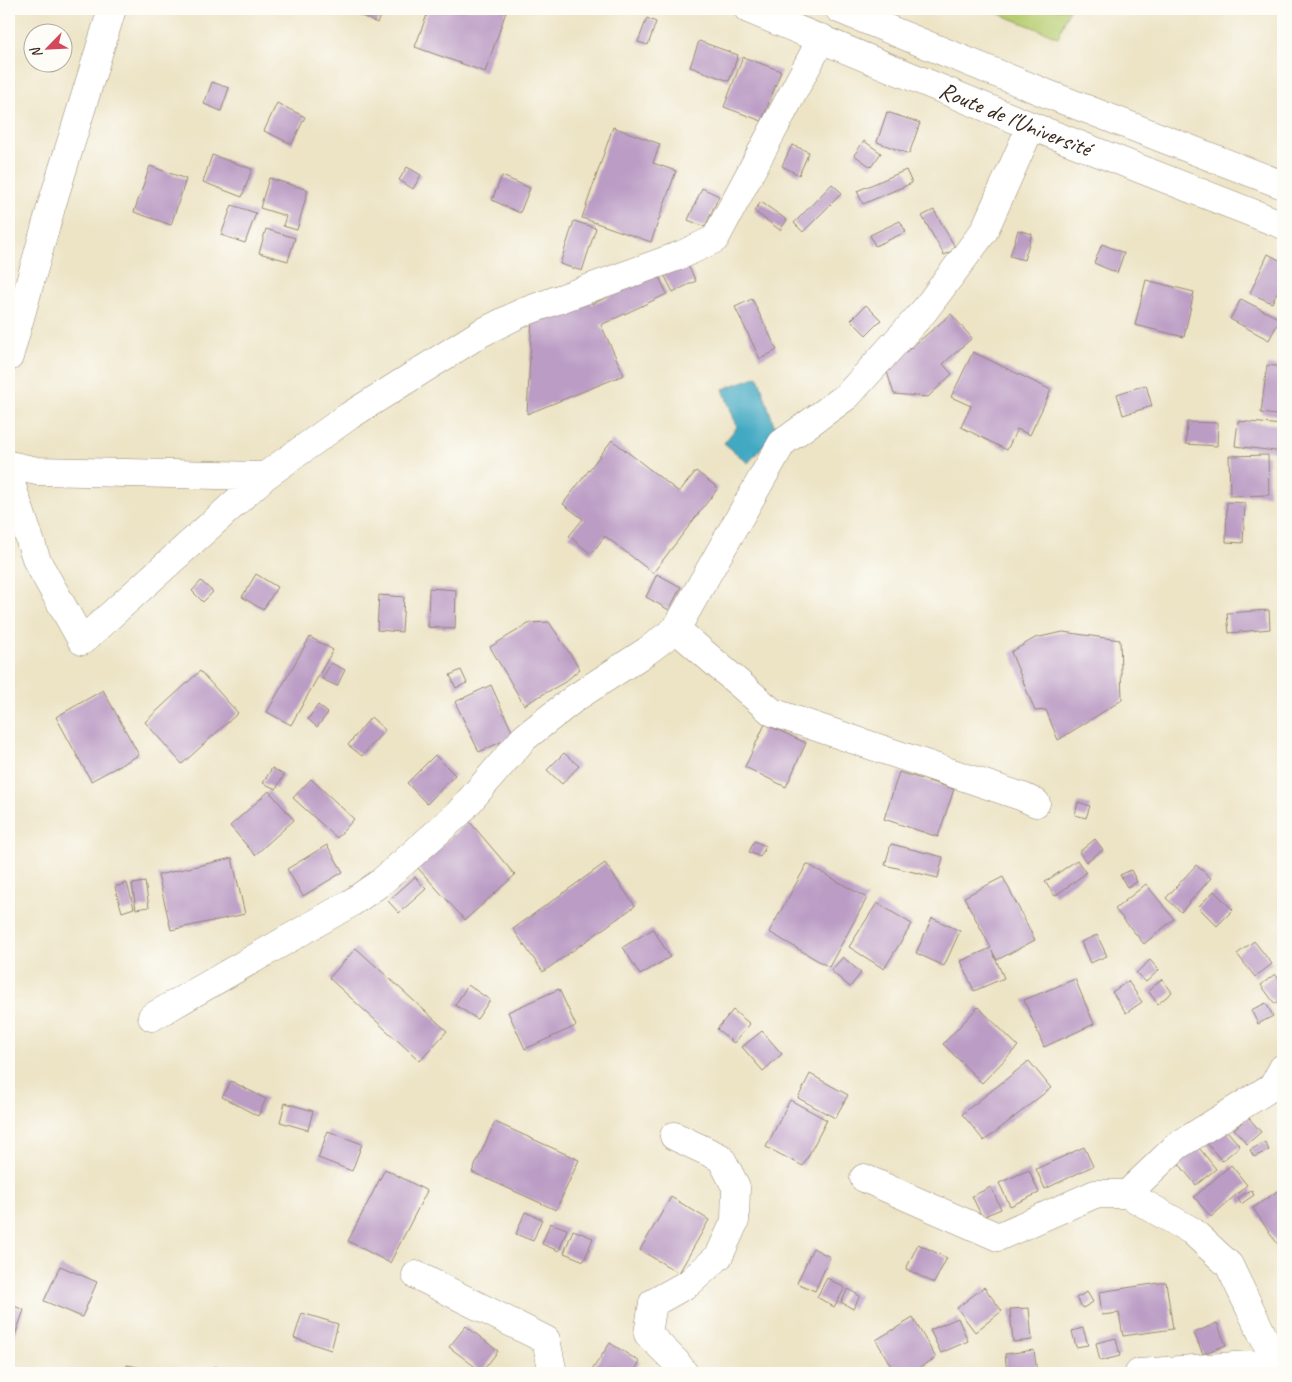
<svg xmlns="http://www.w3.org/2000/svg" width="1292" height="1382" viewBox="0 0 1292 1382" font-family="Caveat,sans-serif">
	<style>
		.green { fill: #b7cd71; stroke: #797c48 }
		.water { fill: #43a9c3; stroke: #3f6a70 }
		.building { fill: #bb9cc5 }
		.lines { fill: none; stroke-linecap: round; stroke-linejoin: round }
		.minor-casing { stroke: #948772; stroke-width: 29 }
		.major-casing { stroke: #948772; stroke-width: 29 }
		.minor { stroke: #fff; stroke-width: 28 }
		.major { stroke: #fff; stroke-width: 28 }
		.labels { text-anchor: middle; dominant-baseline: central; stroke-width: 5; stroke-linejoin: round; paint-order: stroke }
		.street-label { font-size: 24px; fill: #3b2a1e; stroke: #fdfcf7 }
	</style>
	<rect width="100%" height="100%" fill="#fdfcf7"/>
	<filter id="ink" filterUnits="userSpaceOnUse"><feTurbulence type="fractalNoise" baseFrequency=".02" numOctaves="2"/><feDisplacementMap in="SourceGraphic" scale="10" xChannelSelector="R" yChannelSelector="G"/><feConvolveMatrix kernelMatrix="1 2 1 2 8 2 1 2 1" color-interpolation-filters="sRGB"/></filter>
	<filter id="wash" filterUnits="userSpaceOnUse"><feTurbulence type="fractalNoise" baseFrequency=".0096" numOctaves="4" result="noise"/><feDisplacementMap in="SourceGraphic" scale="20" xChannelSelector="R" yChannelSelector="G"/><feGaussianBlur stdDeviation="1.12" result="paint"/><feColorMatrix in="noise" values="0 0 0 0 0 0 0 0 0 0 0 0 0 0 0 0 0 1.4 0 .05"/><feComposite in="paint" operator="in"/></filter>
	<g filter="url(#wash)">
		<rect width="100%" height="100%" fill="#ede4c6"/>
		<!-- green -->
		<path class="green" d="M987 9H1069L1058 37Z"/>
		<!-- water -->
		<path class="water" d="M758 376 776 431 748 463 724 443 737 427 723 389Z"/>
		<g id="blocks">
			<!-- building -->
			<path class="building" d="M346 9H384L377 23Z
				M429 9H507L485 72 415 47Z
				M647 18 656 22 648 45 638 42Z
				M699 41 738 55 729 81 690 67Z
				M743 57 781 71 762 121 724 107Z
				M212 82 229 88 221 111 204 104Z
				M277 103 305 117 292 144 264 131Z
				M887 112 920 123 909 154 877 142Z
				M613 127 660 144 653 163 676 171 651 242 582 218Z
				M864 141 881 153 871 167 854 155Z
				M792 145 809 152 799 175 782 166Z
				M212 155 252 169 242 197 203 182Z
				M150 166 186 179 171 225 134 212Z
				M407 167 421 175 413 189 399 180Z
				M906 170 912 183 863 204 857 191Z
				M502 176 530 188 520 213 492 200Z
				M269 178 308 190 297 230 283 226 286 216 260 208Z
				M832 184 842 193 803 232 794 223Z
				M702 188 719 196 705 227 688 220Z
				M761 202 787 220 780 230 754 211Z
				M232 205 256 213 245 243 221 235Z
				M934 210 956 249 944 255 922 216Z
				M574 221 596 228 582 271 560 264Z
				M900 221 906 232 875 246 870 235Z
				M266 229 295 238 288 261 259 253Z
				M1018 230 1032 234 1024 260 1010 256Z
				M1102 244 1124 253 1117 273 1094 263Z
				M1268 254 1283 262V279L1272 303 1250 293Z
				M684 258 696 281 673 292 661 269Z
				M658 274 667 294 601 325 624 375 527 414 532 318 588 296 592 304Z
				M1146 280 1194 292 1184 337 1135 325Z
				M752 299 777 350 760 359 735 307Z
				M1241 299 1280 319 1269 340 1230 319Z
				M866 305 881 320 866 335 851 320Z
				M951 314 972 338 943 364 952 374 928 397 894 394 886 369Z
				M973 352 1051 390 1030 435 1017 429 1007 450 961 427 971 406 951 397Z
				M1267 365 1283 367V416L1261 413Z
				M1146 385 1152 406 1123 415 1117 394Z
				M1238 421 1283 425V452L1235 446Z
				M1187 422 1218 423 1217 446 1186 444Z
				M612 440 679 492 696 471 718 488 653 573 605 536 591 554 569 536 583 519 563 504Z
				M1268 455 1269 495 1230 496 1229 456Z
				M1227 502 1245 503 1243 543 1226 542Z
				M256 574 277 587 263 610 242 597Z
				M657 574 681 587 669 610 646 597Z
				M201 581 213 592 203 602 192 591Z
				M429 588 456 590 455 629 428 627Z
				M379 595 404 597 402 632 377 630Z
				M1269 610 1270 629 1229 633 1227 613Z
				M549 622 580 669 565 682 524 705 490 647 530 623Z
				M1063 632 1120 640 1122 700 1058 740 1046 710 1035 711 1011 652 1035 638Z
				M310 637 333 650 291 725 267 712Z
				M331 663 345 670 337 686 322 679Z
				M461 670 467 683 456 688 450 675Z
				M200 671 238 713 182 764 145 722Z
				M491 685 514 736 479 752 455 702Z
				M103 690 139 755 91 781 56 717Z
				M318 705 328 713 317 727 308 719Z
				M371 717 385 730 362 756 348 745Z
				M765 724 806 743 786 787 745 767Z
				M564 753 579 766 562 784 547 770Z
				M435 755 455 775 427 804 407 783Z
				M272 768 284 775 276 789 263 783Z
				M899 772 954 789 938 837 884 819Z
				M311 779 354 819 337 838 293 798Z
				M269 791 294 820 255 855 230 826Z
				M1078 802 1090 806 1086 818 1075 815Z
				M469 821 515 875 465 920 417 867Z
				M1095 839 1103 850 1086 862 1079 852Z
				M754 841 766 846 760 857 749 852Z
				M891 844 943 857 938 878 885 865Z
				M327 845 343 872 303 896 287 869Z
				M232 858 245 914 171 930 158 875Z
				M1077 860 1086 873 1055 896 1045 882Z
				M605 863 635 906 543 972 513 929Z
				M807 864 867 898 829 967 769 932Z
				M1196 865 1211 878 1181 912 1166 898Z
				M1131 870 1137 882 1127 887 1120 875Z
				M415 877 426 889 399 913 388 901Z
				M1003 877 1035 940 997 960 992 951 1004 978 974 991 961 961 991 948 964 897Z
				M145 882 149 907 136 909 132 884Z
				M127 883 134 908 122 912 115 887Z
				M1146 884 1174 919 1144 944 1115 909Z
				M1214 891 1233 910 1217 926 1198 907Z
				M877 903 912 924 884 969 849 947Z
				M932 918 960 931 944 966 916 953Z
				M653 929 670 957 640 975 623 947Z
				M1097 935 1107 956 1090 963 1081 942Z
				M1254 941 1272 964 1255 977 1237 954Z
				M356 948 447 1031 420 1061 329 978Z
				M843 957 861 973 850 987 831 971Z
				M1150 960 1159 970 1146 982 1136 973Z
				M1275 974 1283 985V998L1275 1004 1261 985Z
				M1075 979 1094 1024 1044 1047 1024 1000Z
				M1162 979 1172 992 1158 1004 1148 991Z
				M1128 981 1142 1002 1126 1013 1112 992Z
				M468 985 490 1000 477 1019 455 1005Z
				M559 989 576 1026 525 1049 508 1012Z
				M1266 1003 1273 1016 1258 1024 1251 1010Z
				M978 1007 1018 1046 982 1083 943 1044Z
				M733 1010 750 1024 734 1043 717 1029Z
				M762 1031 782 1054 763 1071 742 1047Z
				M1029 1061 1051 1088 984 1141 962 1114Z
				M810 1074 848 1095 835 1118 798 1098Z
				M231 1081 266 1099 258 1116 222 1097Z
				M790 1100 827 1120 803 1166 766 1147Z
				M285 1103 313 1111 308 1130 280 1122Z
				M1248 1117 1261 1132 1247 1144 1234 1129Z
				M495 1122 579 1160 556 1210 472 1172Z
				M1222 1125 1240 1146 1222 1161 1204 1140Z
				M328 1131 362 1144 352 1171 318 1158Z
				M1265 1142 1269 1150 1254 1157 1250 1150Z
				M1195 1143 1216 1169 1196 1185 1175 1159Z
				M1084 1147 1093 1166 1045 1189 1036 1169Z
				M1231 1165 1247 1185 1211 1217 1194 1197Z
				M385 1169 427 1191 390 1263 348 1241Z
				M1029 1170 1039 1193 1010 1206 999 1183Z
				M991 1187 1001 1209 982 1217 972 1196Z
				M1283 1187V1252L1253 1208Z
				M1251 1190 1254 1195 1241 1204 1238 1198Z
				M671 1197 709 1220 679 1273 640 1250Z
				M525 1212 542 1219 533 1241 516 1234Z
				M550 1223 567 1229 559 1251 542 1244Z
				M573 1230 593 1238 584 1261 564 1253Z
				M918 1244 947 1258 934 1283 906 1269Z
				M813 1248 830 1257 815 1291 797 1283Z
				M60 1266 97 1282 82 1317 44 1301Z
				M827 1278 845 1288 834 1307 817 1297Z
				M1166 1282 1173 1329 1123 1336 1119 1313 1102 1315 1099 1292Z
				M984 1287 1002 1311 975 1332 957 1308Z
				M848 1289 860 1296 853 1309 841 1302Z
				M1087 1292 1093 1302 1083 1308 1076 1298Z
				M9 1304 24 1310 9 1352Z
				M1029 1308 1032 1340 1013 1342 1010 1309Z
				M302 1313 338 1324 331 1350 294 1338Z
				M913 1318 936 1358 910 1373H895L876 1340Z
				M958 1318 968 1341 941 1353 930 1330Z
				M1217 1323 1226 1345 1203 1354 1194 1333Z
				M466 1326 498 1351 482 1372 449 1347Z
				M1083 1328 1088 1345 1076 1347 1072 1331Z
				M1116 1338 1120 1356 1100 1361 1096 1343Z
				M610 1343 640 1362 633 1373H590Z
				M1034 1350 1037 1373H1007L1005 1354Z
				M127 1365 165 1372V1373H125Z
				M214 1366 235 1373H212Z"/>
		</g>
	</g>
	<g filter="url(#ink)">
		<use href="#blocks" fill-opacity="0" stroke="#948772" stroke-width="1"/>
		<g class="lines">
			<!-- minor casing -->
			<g class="minor-casing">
				<path id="minor" d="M9 357 52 204 112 9
					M9 465 37 471 265 476
					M9 478 37 561 82 641 265 476 349 416 481 333 521 313 681 255 715 239 822 38
					M676 629 772 712 1023 797 1036 803
					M152 1017 351 903 380 883 459 813 524 738 575 698 647 651 676 629 782 443 847 396 924 311 984 231 1031 126
					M674 1136 721 1158 736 1187 735 1221 719 1256 689 1283 653 1303 648 1334 676 1362 684 1373
					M864 1178 998 1237 1095 1194H1127L1192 1231 1229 1265 1276 1363
					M1127 1194 1177 1146 1273 1086 1283 1068
					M416 1275 546 1340 553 1373
					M1139 1373 1276 1363 1283 1369"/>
			</g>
			<!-- major casing -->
			<g class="major-casing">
				<g id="major">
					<path id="s1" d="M748 9 1031 126 1283 225"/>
					<path d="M839 9 1045 93 1283 185"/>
				</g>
			</g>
			<!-- minor -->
			<use href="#minor" class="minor"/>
			<!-- major -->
			<use href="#major" class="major"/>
		</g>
	</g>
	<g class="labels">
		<!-- street labels -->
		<g class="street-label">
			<text stroke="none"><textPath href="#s1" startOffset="289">Route de l'Université</textPath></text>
		</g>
	</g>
	<!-- margin -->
	<rect width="1292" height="1382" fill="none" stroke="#fdfcf7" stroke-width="30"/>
	<!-- north arrow -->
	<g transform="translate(48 48) rotate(246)"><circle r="24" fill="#fdfcf7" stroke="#afa8a0"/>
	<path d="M0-4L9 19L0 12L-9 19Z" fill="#d1495b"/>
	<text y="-8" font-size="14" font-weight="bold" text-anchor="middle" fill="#3b2a1e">N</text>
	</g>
</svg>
